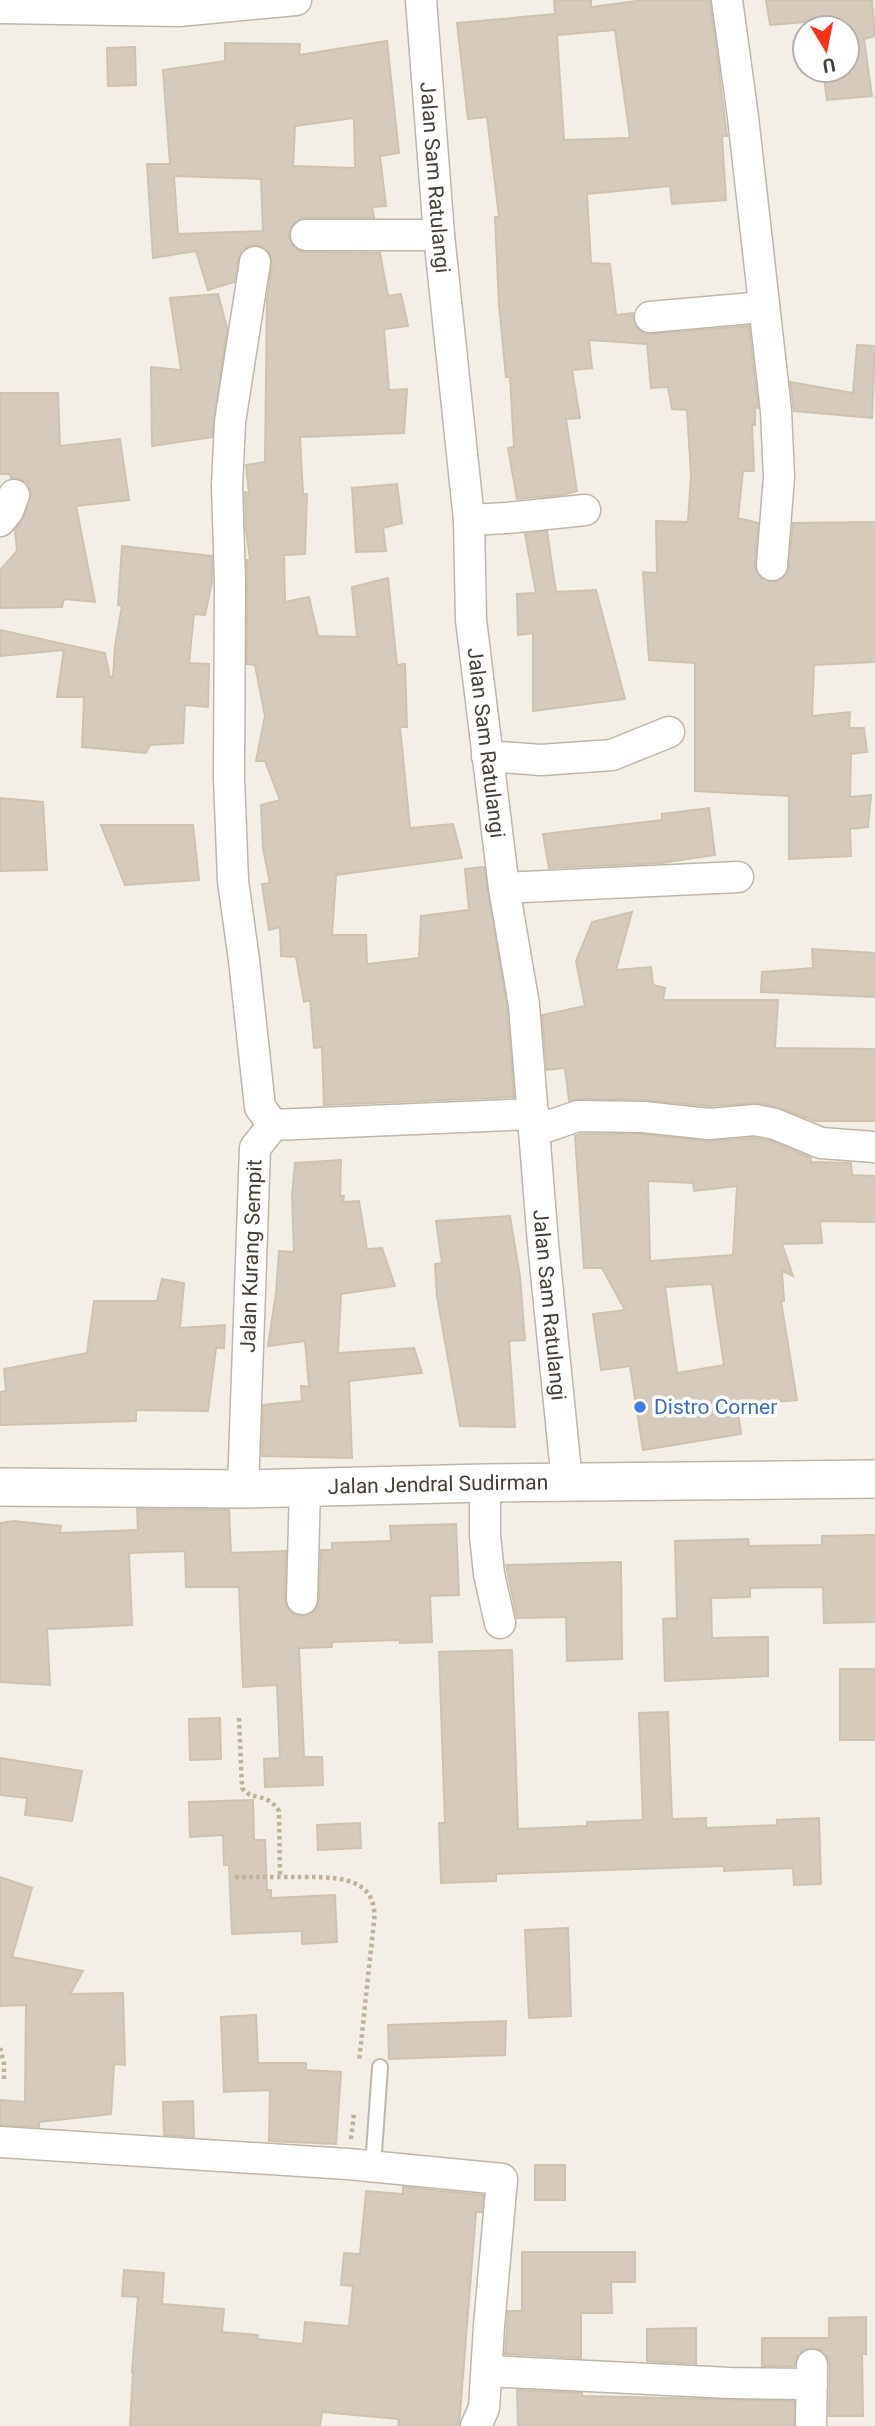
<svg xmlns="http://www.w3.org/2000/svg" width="875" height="2426" viewBox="0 0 875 2426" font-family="Roboto,sans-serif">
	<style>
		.building { fill: #d5cabc; stroke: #cfc2af; stroke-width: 2; fill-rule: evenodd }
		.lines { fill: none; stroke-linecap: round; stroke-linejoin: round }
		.service-casing { stroke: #beb6a9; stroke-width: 18 }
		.minor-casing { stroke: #beb6a9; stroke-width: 33 }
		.tertiary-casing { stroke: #beb6a9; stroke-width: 40 }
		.path { stroke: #c0b19a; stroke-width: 4.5; stroke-dasharray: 3.5 3.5; stroke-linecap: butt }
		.service { stroke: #fff; stroke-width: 14 }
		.minor { stroke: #fff; stroke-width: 30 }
		.tertiary { stroke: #fff; stroke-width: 37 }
		.shop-dot { fill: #3f7fe0; stroke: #fff; stroke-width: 2.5 }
		.labels { text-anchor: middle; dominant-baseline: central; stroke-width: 7; stroke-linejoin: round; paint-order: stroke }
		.street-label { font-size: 21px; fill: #463f35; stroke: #fff }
		.shop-label { font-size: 21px; fill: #366cbe; stroke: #fff; text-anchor: start }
	</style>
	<rect width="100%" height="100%" fill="#f3efe6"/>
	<!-- building -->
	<path class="building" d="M554 0H591V7L644 0H710L727 136H722L726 200 672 204 670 186 587 194 591 263 610 264 616 315 633 313 635 326 643 333 652 334 749 326 758 408 755 407V425H752L754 471H743L738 518 758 523 755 564 756 572 762 579 771 582 780 580 787 574 789 566 793 523 875 522V662L814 665 812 716 850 712 849 728H864L867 752 851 754 850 797 871 795 868 827 850 829 851 856 789 859V796L695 791V663L649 660 643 572 657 573 656 521 688 522 691 475 687 410 672 409 668 387 651 388 647 344 589 340 592 368 572 370 580 418 566 419 577 491 562 495 517 499 508 448 514 447 510 377H506L499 305 495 217H499L487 117 468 119 457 23 555 14ZM615 30 630 138 564 140 557 35Z
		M766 0H872L875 36 864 39 872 96 827 100 823 70H847V28H819L818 21 770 25Z
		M387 41 399 153 380 156 386 206 372 207 374 218H306L298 220 291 227 289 236 291 244 298 250 305 252 380 253 388 296 401 294 408 326 384 329 389 390 407 389 404 433 300 437 303 494H307L305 554 284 555 285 602 309 597 318 636 357 637 352 587 388 578 397 665 405 664 407 727H400L410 828 453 824 462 858 336 875 332 935H366L367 964 419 958 421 916 469 910 465 869 484 867 507 1007 514 1097 324 1105 322 1047 314 1048 310 1000 304 1002 296 957 281 956 280 927 269 930 262 884 270 883 263 849 261 805 280 800 265 761H256L265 716 255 665 247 664V560H250L246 529 245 492 249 493 246 465 265 462 267 300 272 265 271 256 266 249 258 245 248 246 242 251 238 259 234 282 208 290 196 251 153 258 147 164H170L163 70 225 61V43L300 44 299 55ZM354 118 355 168 293 166 295 126ZM174 176 261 179 263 231 178 234Z
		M135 47 136 85 108 86 107 48Z
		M218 294 227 328 212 437 152 446 151 367 181 370 170 298Z
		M857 345 875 346 872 418 794 411 790 382 853 393Z
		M0 393H58L60 446 120 439 129 500 76 506 95 602 64 599 62 607 0 608V570L17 551 15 530 24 517 31 493 28 484 21 479 11 478 10 474H0Z
		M397 484 402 523 383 528 386 551 356 552 352 488Z
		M547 531 556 592 596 590 625 699 533 711V633L518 635 517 594 536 593 525 534Z
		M122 546 212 556V582L205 615 194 614 189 663 209 664 208 707 185 705 183 743 150 745 146 753 82 747 84 697H57L64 650 0 656V630L105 653 110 677H113L115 646 122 606 118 605Z
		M0 798 43 802 47 870 0 871Z
		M709 808 715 855 661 863 549 868 543 834 662 820V814Z
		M101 825H193L199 880 125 885Z
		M632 912 616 970 651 967 653 985 665 988 663 1000H778L775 1048 875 1049V1121H815L781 1108 758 1103 709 1106 643 1100 578 1099 569 1101 565 1068 547 1070 542 1015 585 1006 576 961 592 922Z
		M812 949 875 953V997L761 992 762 972 813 968Z
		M581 1134H642L707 1141 754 1138 770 1141 811 1158V1162L851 1163 852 1175 875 1176V1222L820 1221 822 1243 782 1244 793 1276 782 1271 784 1301H781L797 1400 737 1405 741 1434 643 1450 630 1366 601 1370 593 1314 625 1310 602 1268H584L575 1136ZM648 1181 693 1183 694 1191 737 1186 733 1255 650 1261ZM712 1284 724 1365 677 1373 665 1287Z
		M341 1160 340 1196H344L343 1202 359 1201 367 1249 382 1248 395 1286 341 1294 338 1353 414 1348 422 1373 349 1381 352 1458 262 1456 263 1405 302 1401 301 1386 309 1387 305 1341 268 1346 276 1293 279 1251 294 1252 292 1196 295 1163Z
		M510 1216 520 1277 525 1340 509 1341 515 1427 460 1426 437 1297 435 1264 442 1263 436 1221Z
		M162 1279 184 1283 180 1328 225 1325 224 1348H216L208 1411 136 1410V1421L0 1425V1392L6 1391 4 1369 87 1353 94 1301H157Z
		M137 1509 229 1510 231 1553 286 1551 285 1599 287 1608 293 1614 301 1616 310 1615 317 1608 319 1599 321 1550H332V1543L391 1541 390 1526 456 1524 459 1595 430 1596 432 1642 400 1643V1640L332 1642V1647L299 1648 304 1757H322L323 1785 265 1787 264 1759 280 1758 277 1685 243 1687 239 1587H186L185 1551 129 1553 132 1625 47 1629 50 1685 0 1682V1523L13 1521 61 1526 60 1533 138 1530Z
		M875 1535V1622L824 1623 823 1587 750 1588V1597L711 1598 712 1638 768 1637V1676L665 1681 663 1619 677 1618 675 1541 748 1539 749 1546 822 1545V1536Z
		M621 1562 622 1659 567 1661 566 1617 517 1618 506 1565Z
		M512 1650 518 1829 587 1826V1822L643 1820 639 1713 668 1712 672 1819 706 1818V1828L777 1825V1820L819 1818 821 1884 794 1885 793 1868 724 1871V1866L496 1874V1881L441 1883 439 1823H445L439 1652Z
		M840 1669H875V1740H840Z
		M220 1718 221 1759 190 1760 189 1719Z
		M0 1758 82 1771 72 1821 25 1815 27 1798 0 1795Z
		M253 1800 254 1840H265L267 1890H271V1898L335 1895 337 1942 302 1944V1931L232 1934 229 1865H224L223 1835 190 1837 189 1802Z
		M360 1823 361 1848 318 1850 317 1825Z
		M0 1877 32 1888 12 1957 83 1971 70 1994 123 1993 125 2065 114 2064 111 2114 39 2122V2127L0 2125V2100L25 2102 26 2005 0 2006Z
		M568 1928 571 2016 529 2018 525 1930Z
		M256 2015 258 2063H306V2070L341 2072 336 2144 269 2141 270 2090 224 2092 221 2017Z
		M506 2021 505 2055 389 2059 388 2025Z
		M193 2101 194 2137 164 2135 163 2102Z
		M535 2165H565V2200H535Z
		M403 2187 483 2195 482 2212H476L459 2426H398L399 2419 322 2412 320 2426H130L133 2372H132L138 2297 122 2296 124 2270 164 2273 162 2304 224 2309 222 2332 258 2335 257 2339 303 2344 305 2322 349 2326 353 2286 341 2285 344 2253 360 2254 366 2191 403 2194Z
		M522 2252H635V2282H611L612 2313H581V2358L505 2354 508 2311H522Z
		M866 2317V2354H862L863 2416H829L830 2365 827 2356 820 2350 812 2348 803 2350 797 2357 794 2366H762V2338H829V2318Z
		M696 2328V2364L647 2361V2329Z
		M517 2390 582 2393V2396L794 2401V2426H518Z"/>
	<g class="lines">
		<!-- service casing -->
		<g class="service-casing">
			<path id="service" d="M373 2167 380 2067"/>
		</g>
		<!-- minor casing -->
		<g class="minor-casing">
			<g id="minor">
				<path id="s1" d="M421 0 439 235 469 520 471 620 504 888 524 1005 543 1243 567 1482"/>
				<path d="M727 0 743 117 776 411 779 477 772 565"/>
				<path d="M0 8 179 11 296 0"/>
				<path d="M306 235H439"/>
				<path d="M255 262 230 422 227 486 230 581 229 778 233 881 244 960 260 1107 273 1125"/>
				<path d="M650 317 764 307"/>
				<path d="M469 520 507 518 585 510"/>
				<path d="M0 521 8 511 14 495"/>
				<path d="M487 756 541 760 612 755 669 732"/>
				<path d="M504 888 738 877"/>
				<path d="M534 1131 578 1116 643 1117 709 1124 755 1120 775 1124 821 1143 875 1147"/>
				<path d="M485 1483V1535L489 1574 500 1623"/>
				<path id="s2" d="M243 1489 255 1148 273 1125 534 1114"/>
				<path d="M302 1599 305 1488"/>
				<path d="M0 2142 348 2164 502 2179 489 2326 484 2408 476 2426"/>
				<path d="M487 2371 730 2383 812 2384"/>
				<path d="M811 2426 812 2365"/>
			</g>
		</g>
		<!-- tertiary casing -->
		<g class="tertiary-casing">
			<g id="tertiary">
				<path id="s3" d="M0 1487 243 1489 485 1483 875 1479"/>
			</g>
		</g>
		<!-- path -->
		<path class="path" d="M239 1718 242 1788C252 1802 266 1791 279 1811L280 1877
			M235 1877C256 1877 276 1877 296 1877 330 1877 379 1874 374 1921L359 2062
			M0 2048 4 2064V2079
			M351 2139 354 2113"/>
		<!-- service -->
		<use href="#service" class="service"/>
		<!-- minor -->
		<use href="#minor" class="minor"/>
		<!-- tertiary -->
		<use href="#tertiary" class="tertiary"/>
	</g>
	<!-- markers -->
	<circle class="shop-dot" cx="640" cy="1407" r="7"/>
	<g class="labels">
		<!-- street labels -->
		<g class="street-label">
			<text stroke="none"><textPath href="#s1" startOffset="178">Jalan Sam Ratulangi</textPath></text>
			<text stroke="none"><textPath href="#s1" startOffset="746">Jalan Sam Ratulangi</textPath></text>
			<text stroke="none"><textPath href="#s2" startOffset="233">Jalan Kurang Sempit</textPath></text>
			<text stroke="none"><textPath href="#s1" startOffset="1312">Jalan Sam Ratulangi</textPath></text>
			<text stroke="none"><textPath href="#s3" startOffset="438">Jalan Jendral Sudirman</textPath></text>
		</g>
		<!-- shop labels -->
		<g class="shop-label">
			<text x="654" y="1407">Distro Corner</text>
		</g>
	</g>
	<!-- north arrow -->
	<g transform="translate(826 49) rotate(170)"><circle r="33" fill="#ffffff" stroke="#b5b2ae" stroke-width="2"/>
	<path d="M0-5L12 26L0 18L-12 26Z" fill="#f93217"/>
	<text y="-10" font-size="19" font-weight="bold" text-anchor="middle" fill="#463f35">U</text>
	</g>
</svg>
